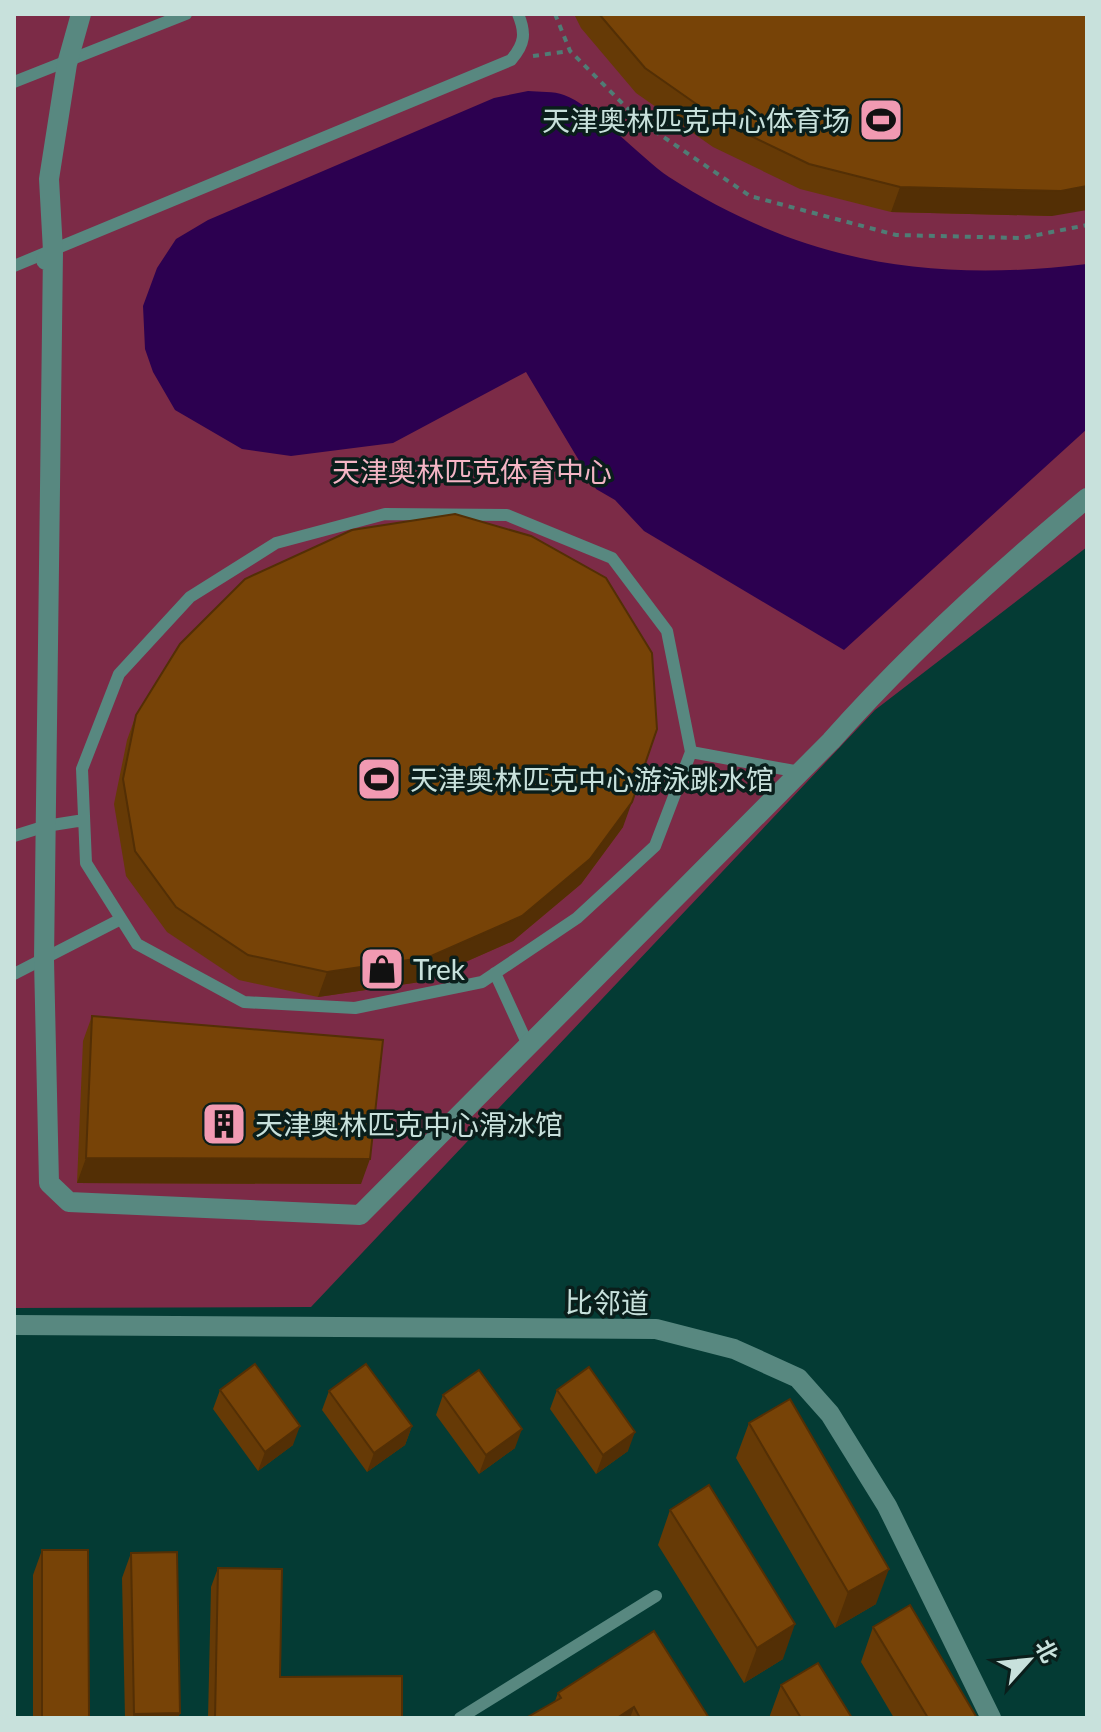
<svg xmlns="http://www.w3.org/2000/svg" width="1101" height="1732" viewBox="0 0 1101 1732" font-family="Lato,'Noto Sans SC',sans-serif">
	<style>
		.green { fill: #7c2b47 }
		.water { fill: #2c0050 }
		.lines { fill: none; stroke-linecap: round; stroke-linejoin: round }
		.path { stroke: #507c75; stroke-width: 4; stroke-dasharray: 6 6; stroke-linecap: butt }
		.lane { stroke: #588880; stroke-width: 12 }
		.street { stroke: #588880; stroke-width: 20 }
		.wall { fill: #663a06 }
		.shaded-wall { fill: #532f05 }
		.building { fill: #774307; stroke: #532f05; stroke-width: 2 }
		.labels { text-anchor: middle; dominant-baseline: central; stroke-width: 7; stroke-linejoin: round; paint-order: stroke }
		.poi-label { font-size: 28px; fill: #c8e1dc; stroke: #0a1e1b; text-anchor: start }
		.park-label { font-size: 28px; fill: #f4b5c5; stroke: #0a1e1b }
		.street-label { font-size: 28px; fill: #c8e1dc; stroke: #0a1e1b }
	</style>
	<rect width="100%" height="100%" fill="#043b34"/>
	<!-- green -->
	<path class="green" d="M14 14H1087V547L875 710 311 1307 14 1308Z"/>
	<!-- water -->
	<path class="water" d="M528 91C539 92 554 91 564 95 591 104 642 159 669 177 803 263 931 283 1087 264V429L844 650 644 531 615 500 596 489 526 372 393 443 291 456 242 449 175 410 153 372 145 349 143 306 157 268 176 239 208 220 494 98Z"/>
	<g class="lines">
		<!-- path -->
		<path class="path" d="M555 14 570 51 640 121 750 196 896 235 1022 238 1087 225
			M533 56 570 51"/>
		<!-- lane -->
		<path class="lane" d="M14 82 186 14
			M14 266 511 60C525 44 526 33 518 14
			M691 752 667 631 612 558 507 515 385 514 276 543 190 597 119 674 82 769 86 863 137 944 244 1002 355 1008 482 982 577 918 655 846 691 752 800 772
			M14 836 46 826 84 820
			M495 973 528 1045
			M14 974 121 919
			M460 1718 656 1596"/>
		<!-- street -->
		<path class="street" d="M53 251 44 960 49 1183 69 1202 360 1215 831 741C909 653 997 573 1087 498
			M46 260 53 251 49 179 67 64 81 14
			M14 1325 656 1329 734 1349 798 1378 830 1414 887 1506 991 1718"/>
	</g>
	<!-- wall -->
	<path class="wall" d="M574 14H1087L1052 216 891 212 800 189 713 147 636 93 581 28Z
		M136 715 623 827 581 884 513 941 420 982 318 997 239 980 167 932 126 876 114 804 127 740Z
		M92 1016 361 1184 77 1183 83 1041Z
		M220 1390 293 1445 258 1471 213 1409Z
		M557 1390 628 1451 596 1474 550 1409Z
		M329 1391 412 1426 405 1445 367 1472 322 1410Z
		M443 1395 515 1448 479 1474 436 1415Z
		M749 1423 876 1604 835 1628 736 1458Z
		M670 1510 783 1659 744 1683 658 1545Z
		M42 1550 88 1718H33V1575Z
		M131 1553 180 1713 178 1718H125L122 1578Z
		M218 1568 280 1677 402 1718H208L211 1587Z
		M873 1627 977 1718H894L861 1662Z
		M781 1685 852 1718H769Z
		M558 1693 709 1718H526L555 1701Z"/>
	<!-- shaded-wall -->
	<path class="shaded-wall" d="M1087 186V210L1052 216 891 212 900 187Z
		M632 802 623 827 581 884 513 941 420 982 318 997 327 972Z
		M86 1158 370 1159 361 1184 77 1183Z
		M300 1426 293 1445 258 1471 265 1452Z
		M412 1426 405 1445 367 1472 374 1453Z
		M522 1429 515 1448 479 1474 486 1455Z
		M635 1432 628 1451 596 1474 603 1455Z
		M889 1569 876 1604 835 1628 848 1592Z
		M795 1624 783 1659 744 1683 757 1648Z
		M634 1707 630 1718H617Z
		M180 1713 178 1718H132L134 1714Z
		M42 1717H89L88 1718H42Z"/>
	<!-- building -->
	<path class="building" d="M599 14H1087V186L1061 191 900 187 809 164 722 122 645 68Z
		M455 514 531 536 606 578 652 653 657 729 632 802 590 859 522 916 429 957 327 972 248 955 176 907 135 851 123 779 136 715 180 644 245 579 352 530Z
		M92 1016 383 1040 370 1159 86 1158Z
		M255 1364 300 1426 265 1452 220 1390Z
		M366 1364 412 1426 374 1453 329 1391Z
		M589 1367 635 1432 603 1455 557 1390Z
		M479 1370 522 1429 486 1455 443 1395Z
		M790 1399 889 1569 848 1592 749 1423Z
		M709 1485 795 1624 757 1648 670 1510Z
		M42 1550H88L89 1717H42Z
		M177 1552 180 1713 134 1714 131 1553Z
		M218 1568 282 1569 280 1677 402 1676V1718H215Z
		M910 1605 977 1718H928L873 1627Z
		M654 1631 709 1718H640L634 1707 617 1718H526L561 1698 558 1693Z
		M818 1663 852 1718H801L781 1685Z"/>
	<!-- icons -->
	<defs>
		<g id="stadium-square" transform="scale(2.3)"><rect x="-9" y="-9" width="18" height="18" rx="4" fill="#f19ab2" stroke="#0a1e1b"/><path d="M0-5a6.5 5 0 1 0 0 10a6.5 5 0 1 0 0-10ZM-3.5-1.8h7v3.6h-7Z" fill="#111"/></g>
		<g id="shop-square" transform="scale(2.3)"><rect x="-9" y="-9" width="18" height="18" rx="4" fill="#f19ab2" stroke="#0a1e1b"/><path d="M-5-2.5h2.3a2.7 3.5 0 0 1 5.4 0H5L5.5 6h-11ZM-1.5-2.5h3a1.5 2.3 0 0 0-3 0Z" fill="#111"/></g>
		<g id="building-square" transform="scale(2.3)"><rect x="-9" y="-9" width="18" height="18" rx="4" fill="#f19ab2" stroke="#0a1e1b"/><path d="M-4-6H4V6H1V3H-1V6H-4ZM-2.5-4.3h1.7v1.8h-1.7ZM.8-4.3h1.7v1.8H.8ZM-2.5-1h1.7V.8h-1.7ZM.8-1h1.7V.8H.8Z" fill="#111"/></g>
	</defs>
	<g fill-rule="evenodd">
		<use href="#stadium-square" x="881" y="120"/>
		<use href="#stadium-square" x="379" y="779"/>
		<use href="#shop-square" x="382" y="969"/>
		<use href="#building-square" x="224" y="1124"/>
	</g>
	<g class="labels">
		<!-- poi labels -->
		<g class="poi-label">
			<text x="850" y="120" text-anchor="end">天津奥林匹克中心体育场</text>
			<text x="410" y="779">天津奥林匹克中心游泳跳水馆</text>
			<text x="413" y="969">Trek</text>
			<text x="255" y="1124">天津奥林匹克中心滑冰馆</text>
		</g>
		<!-- park labels -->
		<g class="park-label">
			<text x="472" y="471">天津奥林匹克体育中心</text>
		</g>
		<!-- street labels -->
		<g class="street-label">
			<text transform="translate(607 1302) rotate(1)">比邻道</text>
		</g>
	</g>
	<!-- border -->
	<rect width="1101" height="1732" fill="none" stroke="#c8e1dc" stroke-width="32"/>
	<!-- north arrow -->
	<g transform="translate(1029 1660) rotate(63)" stroke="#0a1e1b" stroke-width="6" paint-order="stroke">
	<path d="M0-6L14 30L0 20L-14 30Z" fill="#c8e1dc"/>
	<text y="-12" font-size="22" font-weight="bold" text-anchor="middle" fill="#c8e1dc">北</text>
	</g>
</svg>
